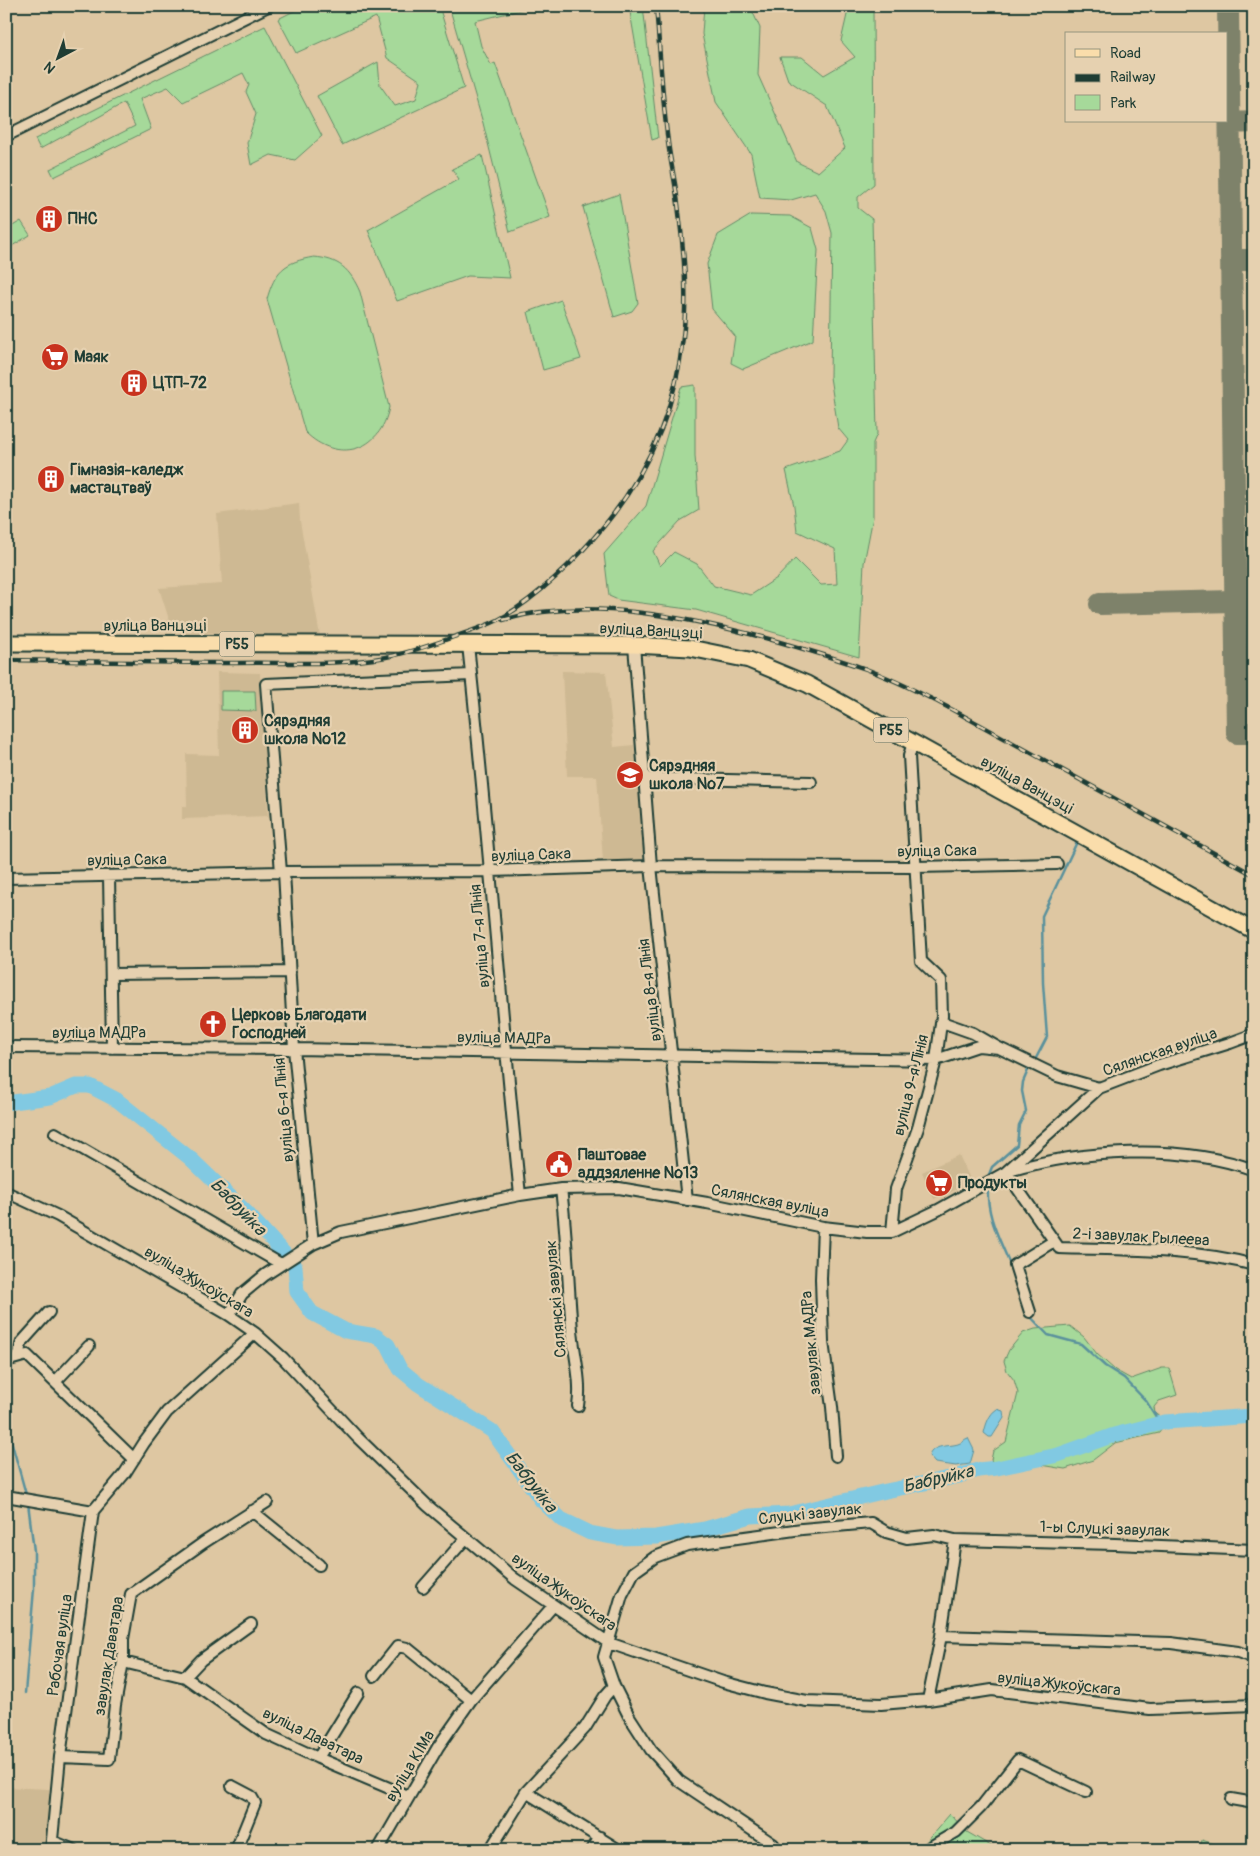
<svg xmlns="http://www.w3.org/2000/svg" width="1260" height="1856" viewBox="0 0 1260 1856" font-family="Pangolin,sans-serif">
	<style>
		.built { fill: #ceb993 }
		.green { fill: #a6d99a; stroke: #628b67 }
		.water { fill: #81c9e2; stroke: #5a919c }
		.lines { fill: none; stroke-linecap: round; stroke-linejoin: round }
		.stream { stroke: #5a919c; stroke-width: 2.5 }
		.river { stroke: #81c9e2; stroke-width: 15 }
		.taxiway { stroke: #7e826b; stroke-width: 22 }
		.street-casing { stroke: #1f3d34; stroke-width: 14 }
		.primary-casing { stroke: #1f3d34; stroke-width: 19 }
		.street { stroke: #e6d1b0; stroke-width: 10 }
		.primary { stroke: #faddab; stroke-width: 15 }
		.rail-casing { stroke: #1f3d34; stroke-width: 4.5 }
		.rail { stroke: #e6d1b0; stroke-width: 2.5; stroke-dasharray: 8; stroke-linecap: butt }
		.labels { text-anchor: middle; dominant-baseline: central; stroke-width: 4.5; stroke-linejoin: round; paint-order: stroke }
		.shield { fill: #e6d1b0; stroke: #5b6959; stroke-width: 1 }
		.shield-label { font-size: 15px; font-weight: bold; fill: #1f3d34 }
		.poi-label { font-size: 16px; font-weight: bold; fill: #1f3d34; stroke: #e6d1b0; text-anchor: start }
		.street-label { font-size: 16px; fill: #1f3d34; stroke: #e6d1b0 }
		.water-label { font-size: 18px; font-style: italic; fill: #24443d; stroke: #e6d1b0 }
	</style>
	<rect width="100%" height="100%" fill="#dec7a2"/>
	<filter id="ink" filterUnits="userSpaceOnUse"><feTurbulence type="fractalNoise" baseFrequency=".02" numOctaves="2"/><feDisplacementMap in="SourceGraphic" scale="10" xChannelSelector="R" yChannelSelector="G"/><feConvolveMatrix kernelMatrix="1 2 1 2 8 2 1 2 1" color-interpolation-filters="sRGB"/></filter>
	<g filter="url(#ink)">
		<!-- built -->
		<path class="built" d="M299 503 300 521 320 636 173 632 159 588 222 584 217 514Z
			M562 671 606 672 614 747 634 745 645 859 603 861 597 776H567Z
			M217 672 260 673 268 816 182 819V807H187L186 754 219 755Z
			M959 1155 972 1183 934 1199 922 1172Z
			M6 1694 14 1712 6 1740Z
			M6 1787 49 1789 50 1819 45 1850H6Z"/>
		<!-- green -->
		<path class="green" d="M304 6H439L464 88 342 145 317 96 378 62 380 85 395 106 416 99 421 81 387 58 376 17 296 53 278 19Z
			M449 6H537L475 21 481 46 491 65 495 63 550 217 510 232 483 123Z
			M629 6H643L658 138 652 140Z
			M704 6H750L760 28 758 75 797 162 818 172 845 148 827 106 788 80 780 57H802L824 75 855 57 841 41 849 6H873L874 184 858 197V208L872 219 877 434 873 443V517L864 563 859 657 696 610 618 600 609 596 604 554 646 506 681 387 695 385V456L699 510 680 521 653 551 660 566 674 552 697 564 714 586 751 595 777 578 795 559 821 585 837 584 835 549 797 531 794 506 786 470 840 451 848 440 838 428 830 377 832 233 826 211 815 193 791 200 760 198 751 154 716 102 702 34Z
			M265 26 322 136 295 160 271 155 251 165 247 143 256 114 246 92 249 85 243 73 183 102 168 87 140 99 151 129 54 177 50 169 135 126 124 103 40 149 35 139Z
			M482 155 510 278 468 276 397 301 368 230 459 179 452 169Z
			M619 194 638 303 632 311 614 317 583 207Z
			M751 215 790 216 812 228 818 250 813 340 743 369 731 363 735 336 712 309 707 264 718 235Z
			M21 221 30 235 7 249 6 230Z
			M314 257C339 259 350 269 360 292L389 407C381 452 337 464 305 432L267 299C275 271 284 262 314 257Z
			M561 300 581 359 543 370 528 312Z
			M221 691H255L256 711 221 710Z
			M1070 1326 1084 1337 1097 1354 1115 1370 1131 1379 1162 1368H1169L1177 1395 1159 1401 1154 1407 1155 1413 1165 1422 1164 1426 1159 1433 1115 1443 1093 1460 1065 1469 1040 1465 1011 1471 998 1472 991 1460 993 1451 1006 1442 1018 1393 1014 1380 1007 1371 1004 1361 1009 1350 1023 1333 1035 1329Z
			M950 1814 967 1832 998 1850H919Z
			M1202 1840 1233 1850H1200Z"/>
		<!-- water -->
		<path class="water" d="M997 1409 1003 1411 1004 1418 992 1437H989L984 1433C986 1424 989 1414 997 1409Z
			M968 1438 974 1450 970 1464 956 1466 935 1463 929 1456C933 1444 948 1447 958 1444 962 1443 964 1439 968 1438Z"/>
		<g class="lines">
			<!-- stream -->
			<path class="stream" d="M1034 1062 1047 1037 1043 983 1042 916 1076 844
				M988 1177 992 1167 1017 1145 1019 1125 1026 1111 1022 1091 1023 1082 1029 1068
				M988 1186C986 1217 1000 1239 1011 1267
				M1028 1314 1048 1335 1081 1344 1105 1366 1124 1378 1146 1401 1160 1423
				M6 1422 27 1498
				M25 1693 34 1589V1551L28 1503"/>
			<!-- river -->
			<path class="river" d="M6 1103 50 1097 76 1086H90L117 1100 191 1159 248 1214 293 1263 295 1266 297 1292 312 1313 346 1331 376 1336 388 1345 400 1369 418 1384 492 1431 541 1500 561 1519 590 1533 617 1538 656 1537 705 1529 750 1516 789 1514 886 1491 959 1476 978 1470 997 1468 1058 1455 1114 1435 1165 1422 1254 1416"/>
			<!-- taxiway -->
			<path class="taxiway" d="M1228 6 1237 733H1254
				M1230 123 1254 122
				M1232 260H1254
				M1100 604 1235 601"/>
			<!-- street casing -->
			<g class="street-casing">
				<path id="street" d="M6 136 268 6
					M468 645C488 828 501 1012 520 1195
					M634 645 651 866 687 1200
					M644 778 811 782
					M281 872 266 684 471 675
					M284 872 294 1049 313 1244
					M109 876 112 1048
					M6 878 281 872 490 871 651 866 916 867 1057 864
					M112 974 290 972
					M942 1022 973 1033 999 1048 1057 1076 1099 1088
					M6 1047 294 1049 936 1060 978 1046 999 1048
					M55 1133 281 1264
					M1254 1170C1181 1143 1078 1150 1006 1172L1059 1248C1124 1250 1190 1248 1254 1265
					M561 1189C567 1236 568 1283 572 1330 574 1356 582 1380 578 1406
					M6 1192 58 1216 229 1315 255 1333 283 1358 357 1437 428 1506 515 1579 609 1643 723 1682 765 1693 807 1701 881 1704 928 1700 992 1690 1150 1709 1254 1705
					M823 1227 821 1279 823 1342 832 1407 836 1456
					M892 1232 896 1189 918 1128 936 1060 942 1016 941 980 921 961 909 756 913 742
					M1030 1312 1015 1265 1054 1241
					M229 1315 242 1294 265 1275 313 1244 341 1232 520 1195 561 1189 619 1188 707 1203 823 1227 867 1232H892L938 1210 1006 1172 1099 1088 1159 1065 1230 1043 1254 1034
					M17 1357 22 1342 49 1312
					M6 1361 27 1355 134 1459
					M55 1382 89 1346
					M6 1496 93 1511
					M252 1511 319 1565
					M955 1540 1115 1544 1254 1550
					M423 1587 466 1538
					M123 1662 185 1677 201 1660 251 1624
					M374 1676 398 1646 407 1648 471 1700
					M185 1677 266 1734 318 1758 408 1796
					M928 1700 941 1636
					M60 1757 109 1759 115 1705 123 1662V1639L131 1594 203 1543 267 1502
					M318 1758 358 1693
					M232 1786 251 1796 255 1803 236 1850
					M526 1792 619 1850
					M1231 1799 1254 1803
					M52 1841 74 1850
					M51 1850 60 1757 93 1511 125 1473 144 1443 167 1412 255 1333
					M378 1850 438 1747 471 1700 553 1606
					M490 1850 526 1792 585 1728 605 1696 614 1686
					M592 1850 600 1837
					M778 1850 773 1844 679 1781 651 1750 629 1716 614 1686 604 1657 622 1595 634 1572 655 1557 687 1545 802 1529 871 1523 886 1532 907 1538 934 1535 955 1540 941 1636 1171 1643 1238 1652 1254 1658
					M925 1850 956 1832 981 1807 1018 1760 1086 1792"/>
			</g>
			<!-- primary casing -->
			<g class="primary-casing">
				<path id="primary" d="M6 643 634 645 690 648 749 660 807 684 1254 931"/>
			</g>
			<!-- street -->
			<use href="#street" class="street"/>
			<!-- primary -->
			<use href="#primary" class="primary"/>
			<!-- rail casing -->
			<g class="rail-casing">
				<path id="rail" d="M503 620C587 596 686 617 769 639 801 648 835 658 866 669 900 682 931 698 962 715L1254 875
					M6 660C83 661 161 663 238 663 287 662 338 666 386 657 408 653 428 646 448 639 465 633 482 628 498 620 536 599 577 559 604 526 649 471 676 408 683 337 688 296 684 254 679 213 677 189 671 166 668 142 662 97 660 51 656 6"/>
			</g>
			<!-- rail -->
			<use href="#rail" class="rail"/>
		</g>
	</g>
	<!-- icons -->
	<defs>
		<g id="building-disc" transform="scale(1.4375)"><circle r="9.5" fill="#c8321e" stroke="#e6d1b0"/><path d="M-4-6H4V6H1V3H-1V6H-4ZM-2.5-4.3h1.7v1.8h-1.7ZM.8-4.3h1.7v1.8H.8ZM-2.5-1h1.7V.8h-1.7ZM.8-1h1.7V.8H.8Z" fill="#fff"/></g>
		<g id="supermarket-disc" transform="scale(1.4375)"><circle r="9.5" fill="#c8321e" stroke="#e6d1b0"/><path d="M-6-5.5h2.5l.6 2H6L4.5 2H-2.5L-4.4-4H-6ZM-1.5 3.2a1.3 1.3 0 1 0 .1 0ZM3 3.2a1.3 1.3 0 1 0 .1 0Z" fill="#fff"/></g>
		<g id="school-disc" transform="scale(1.4375)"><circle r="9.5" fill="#c8321e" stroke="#e6d1b0"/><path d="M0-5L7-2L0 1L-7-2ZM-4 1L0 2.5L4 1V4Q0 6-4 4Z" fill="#fff"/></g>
		<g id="church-disc" transform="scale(1.4375)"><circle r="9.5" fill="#c8321e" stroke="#e6d1b0"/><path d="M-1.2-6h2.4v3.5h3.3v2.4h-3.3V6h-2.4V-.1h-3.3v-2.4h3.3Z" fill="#fff"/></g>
		<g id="civic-disc" transform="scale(1.4375)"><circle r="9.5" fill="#c8321e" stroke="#e6d1b0"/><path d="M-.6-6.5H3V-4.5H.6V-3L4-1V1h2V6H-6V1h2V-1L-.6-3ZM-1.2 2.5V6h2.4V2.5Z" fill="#fff"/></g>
	</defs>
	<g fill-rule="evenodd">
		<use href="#building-disc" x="49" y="219"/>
		<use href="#supermarket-disc" x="55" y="357"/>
		<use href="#building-disc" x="134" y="383"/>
		<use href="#building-disc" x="51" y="479"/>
		<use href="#building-disc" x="245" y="730"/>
		<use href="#school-disc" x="630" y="775"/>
		<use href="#church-disc" x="213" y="1024"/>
		<use href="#civic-disc" x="559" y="1164"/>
		<use href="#supermarket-disc" x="939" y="1183"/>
	</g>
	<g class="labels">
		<!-- shield labels -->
		<g class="shield">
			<rect x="219.5" y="631.5" width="35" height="25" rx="4"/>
			<rect x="873.5" y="717.5" width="35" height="25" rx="4"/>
		</g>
		<g class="shield-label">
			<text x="237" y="644">Р55</text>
			<text x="891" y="730">Р55</text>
		</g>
		<!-- poi labels -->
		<g class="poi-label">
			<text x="68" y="219">ПНС</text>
			<text x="74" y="357">Маяк</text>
			<text x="153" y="383">ЦТП-72</text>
			<text x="70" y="470">Гімназія-каледж<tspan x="70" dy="18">мастацтваў</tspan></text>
			<text x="264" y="721">Сярэдняя<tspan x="264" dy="18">школа №12</tspan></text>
			<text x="649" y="766">Сярэдняя<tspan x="649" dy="18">школа №7</tspan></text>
			<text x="232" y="1015">Церковь Благодати<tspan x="232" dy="18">Господней</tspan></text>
			<text x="578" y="1155">Паштовае<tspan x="578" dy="18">аддзяленне №13</tspan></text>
			<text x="958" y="1183">Продукты</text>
		</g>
		<!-- street labels -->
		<g class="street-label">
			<text x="155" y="626">вуліца Ванцэці</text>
			<text transform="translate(651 631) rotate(3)">вуліца Ванцэці</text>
			<text transform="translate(1027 785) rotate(29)">вуліца Ванцэці</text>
			<text transform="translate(937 851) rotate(-1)">вуліца Сака</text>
			<text transform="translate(531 855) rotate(-2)">вуліца Сака</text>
			<text transform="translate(127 860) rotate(-1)">вуліца Сака</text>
			<text transform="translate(480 936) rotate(-95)">вуліца 7-я Лінія</text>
			<text transform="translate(650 990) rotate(-97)">вуліца 8-я Лінія</text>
			<text x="99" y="1033">вуліца МАДРа</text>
			<text transform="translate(504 1038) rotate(1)">вуліца МАДРа</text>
			<text transform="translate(1160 1052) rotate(-19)">Сялянская вуліца</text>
			<text transform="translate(911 1085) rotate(-76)">вуліца 9-я Лінія</text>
			<text transform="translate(284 1110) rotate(-95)">вуліца 6-я Лінія</text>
			<text transform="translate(770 1201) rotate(11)">Сялянская вуліца</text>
			<text transform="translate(1141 1237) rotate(3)">2-і завулак Рылеева</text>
			<text transform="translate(199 1282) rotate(31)">вуліца Жукоўскага</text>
			<text transform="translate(556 1299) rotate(-95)">Сялянскі завулак</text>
			<text transform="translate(811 1343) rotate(-95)">завулак МАДРа</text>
			<text transform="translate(810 1514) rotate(-6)">Слуцкі завулак</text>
			<text transform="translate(1105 1529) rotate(2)">1-ы Слуцкі завулак</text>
			<text transform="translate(564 1592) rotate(35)">вуліца Жукоўскага</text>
			<text transform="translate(60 1645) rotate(-82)">Рабочая вуліца</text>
			<text transform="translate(109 1656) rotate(-81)">завулак Даватара</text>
			<text transform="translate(1059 1684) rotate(6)">вуліца Жукоўскага</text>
			<text transform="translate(313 1736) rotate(26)">вуліца Даватара</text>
			<text transform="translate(410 1766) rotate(-59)">вуліца КІМа</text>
		</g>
		<!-- water labels -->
		<g class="water-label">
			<text transform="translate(238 1207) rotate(46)">Бабруйка</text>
			<text transform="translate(938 1479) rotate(-13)">Бабруйка</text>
			<text transform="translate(531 1482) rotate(52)">Бабруйка</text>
		</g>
	</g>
	<!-- margin -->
	<rect width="1260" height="1856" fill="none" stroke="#e6d1b0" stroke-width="25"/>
	<rect x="12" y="12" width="1235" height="1831" fill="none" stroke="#1f3d34" stroke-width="2" filter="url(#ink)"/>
	<!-- legend -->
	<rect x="1065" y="32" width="162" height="90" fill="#e6d1b0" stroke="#96967e"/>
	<rect x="1075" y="49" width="25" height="8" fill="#faddab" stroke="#96967e"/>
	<text x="1110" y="58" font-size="15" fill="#1f3d34">Road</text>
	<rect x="1075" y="74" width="25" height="8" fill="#1f3d34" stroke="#96967e"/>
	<text x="1110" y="82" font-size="15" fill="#1f3d34">Railway</text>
	<rect x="1075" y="95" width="25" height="15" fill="#a6d99a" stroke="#96967e"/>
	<text x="1110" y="108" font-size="15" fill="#1f3d34">Park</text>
	<!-- north arrow -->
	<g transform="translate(58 58) rotate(221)" stroke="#e6d1b0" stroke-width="4" paint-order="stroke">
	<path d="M0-4L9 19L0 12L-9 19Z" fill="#1f3d34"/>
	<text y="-8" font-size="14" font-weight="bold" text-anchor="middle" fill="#1f3d34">N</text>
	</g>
</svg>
